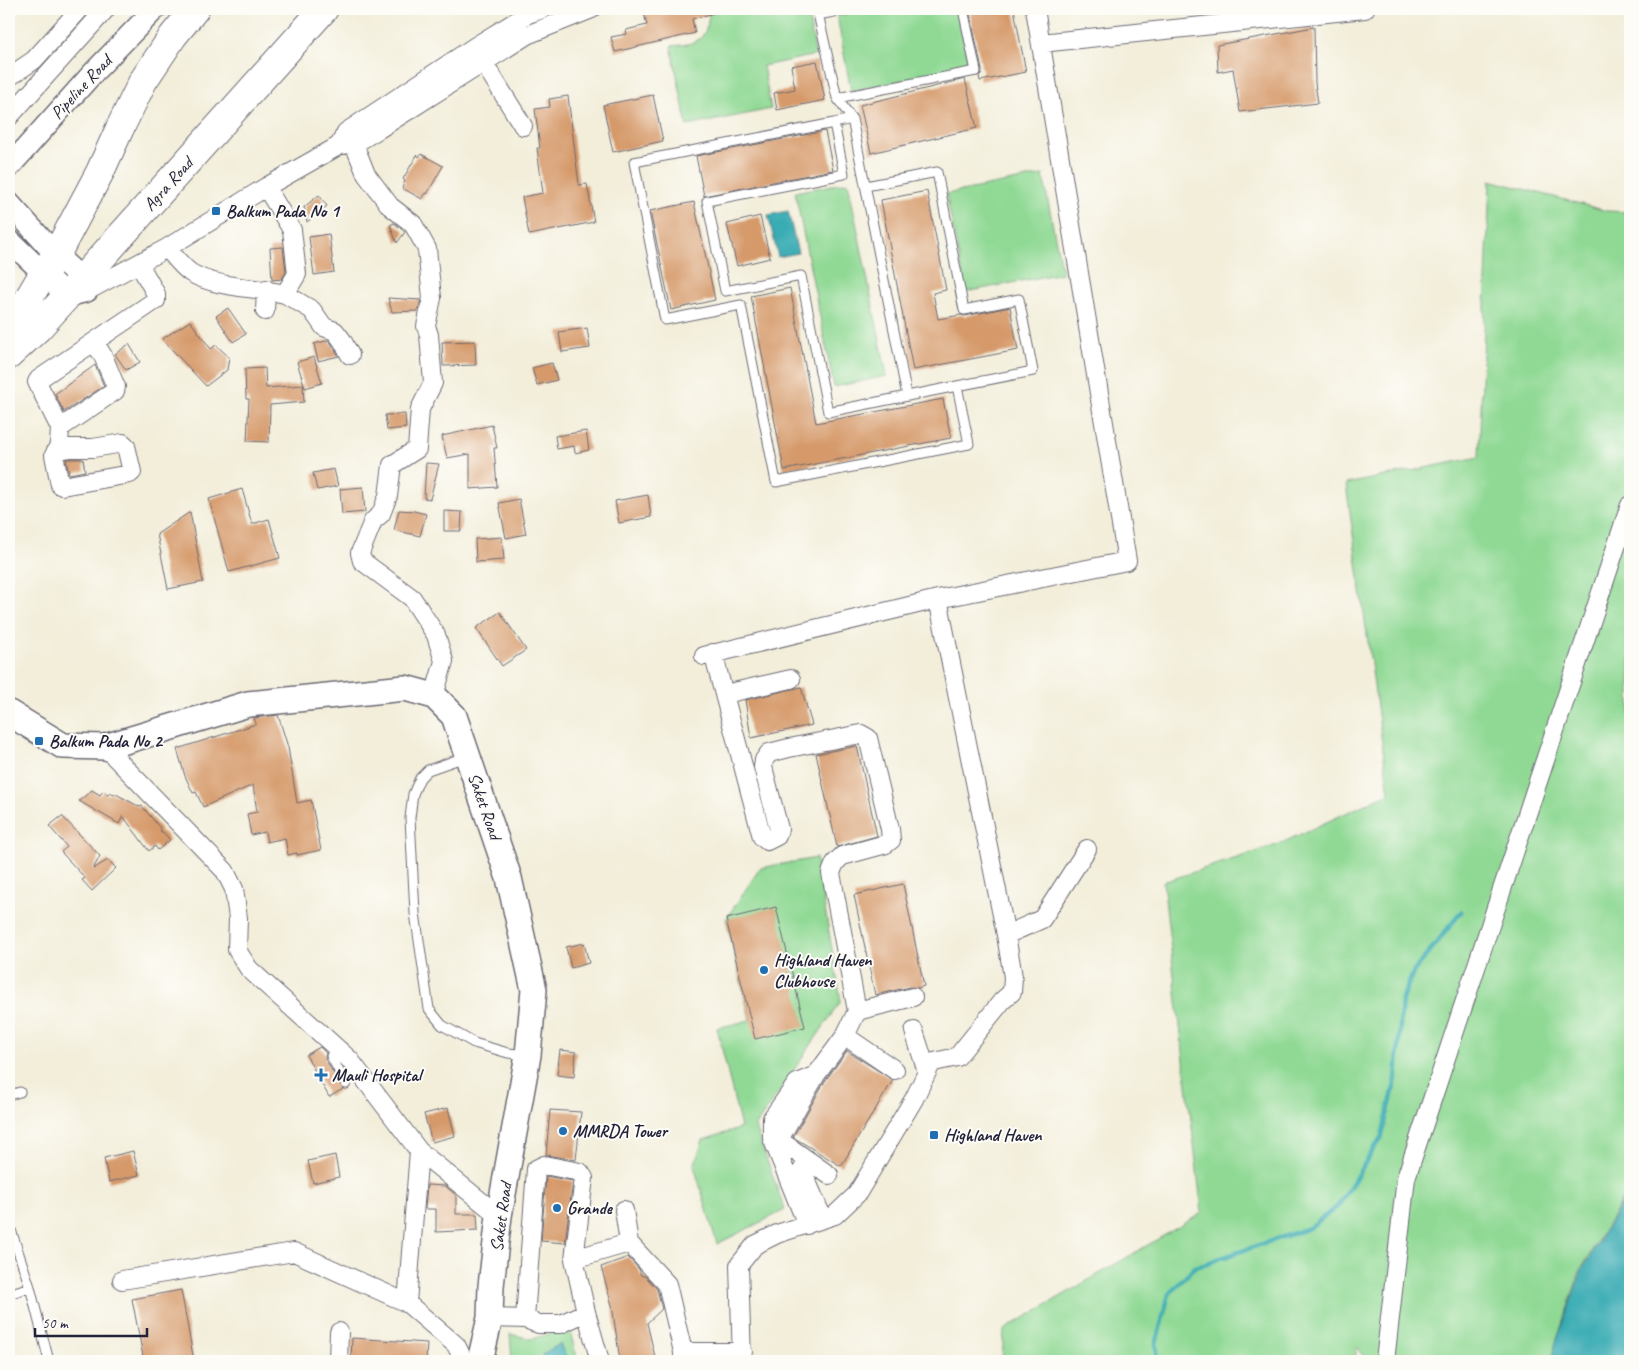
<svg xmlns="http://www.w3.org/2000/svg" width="1639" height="1370" viewBox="0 0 1639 1370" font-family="Caveat,sans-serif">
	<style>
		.green { fill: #90d994; stroke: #597e68 }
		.water { fill: #39abb3; stroke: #2e6677 }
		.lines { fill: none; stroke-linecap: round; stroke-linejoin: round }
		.stream { stroke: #39abb3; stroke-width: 4.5 }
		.building { fill: #d69a6b }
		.service-casing { stroke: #6b6973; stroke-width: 11 }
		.minor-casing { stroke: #6b6973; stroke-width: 20 }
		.tertiary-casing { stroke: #6b6973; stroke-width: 24 }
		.secondary-casing { stroke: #6b6973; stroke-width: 28 }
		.trunk-casing { stroke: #6b6973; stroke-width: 30 }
		.service { stroke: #fff; stroke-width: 9 }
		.minor { stroke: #fff; stroke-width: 18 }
		.tertiary { stroke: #fff; stroke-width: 21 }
		.secondary { stroke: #fff; stroke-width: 25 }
		.trunk { stroke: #fff; stroke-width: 28 }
		.poi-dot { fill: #1f6fb2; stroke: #fdfcf7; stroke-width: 2 }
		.labels { text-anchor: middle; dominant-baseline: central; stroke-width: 4; stroke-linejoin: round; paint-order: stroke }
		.street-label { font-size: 18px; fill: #22223b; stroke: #fdfcf7 }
		.poi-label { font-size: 18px; font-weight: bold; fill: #22223b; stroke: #fdfcf7; text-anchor: start }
	</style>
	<rect width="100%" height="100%" fill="#fdfcf7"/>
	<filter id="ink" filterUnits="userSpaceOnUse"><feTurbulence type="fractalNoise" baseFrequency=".02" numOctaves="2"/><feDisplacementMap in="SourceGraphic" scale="10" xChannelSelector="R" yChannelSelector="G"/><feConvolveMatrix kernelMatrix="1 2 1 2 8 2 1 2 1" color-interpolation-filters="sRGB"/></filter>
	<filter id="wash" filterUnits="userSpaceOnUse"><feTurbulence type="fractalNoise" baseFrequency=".0096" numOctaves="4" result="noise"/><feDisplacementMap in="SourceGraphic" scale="20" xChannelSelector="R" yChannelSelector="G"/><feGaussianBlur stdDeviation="1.12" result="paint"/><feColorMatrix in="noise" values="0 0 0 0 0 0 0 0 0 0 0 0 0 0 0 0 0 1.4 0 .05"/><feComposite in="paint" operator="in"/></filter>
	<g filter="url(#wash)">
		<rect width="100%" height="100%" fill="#f3eeda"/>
		<!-- green -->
		<path class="green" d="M708 9H807L816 55 763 66 771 109 687 126 671 46C678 45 689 45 696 41 707 36 710 19 708 9Z
			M872 9H957L969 67 851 91 837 16Z
			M1043 175 1062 273 966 292 946 194Z
			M1490 180 1607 211 1630 212V1186L1580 1271 1555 1345 1553 1361H1367L1357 1346 1355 1361H1002L1004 1330 1202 1213 1163 882 1277 845 1389 793 1346 484 1479 457Z
			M848 182 887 376 834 387 795 192Z
			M816 858 841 1001 755 1127 785 1210 717 1244 694 1166 703 1140 741 1128 717 1028 750 1020 726 919 760 868Z
			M569 1328 578 1361H512L510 1334 531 1339Z"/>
		<!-- water -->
		<path class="water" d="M788 211 798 253 778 257 768 215Z
			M1630 1188V1361H1553L1555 1345 1582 1270Z
			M560 1344 569 1361H545L542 1354Z"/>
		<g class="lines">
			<!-- stream -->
			<path class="stream" d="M1158 1361 1156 1343 1169 1294 1195 1267 1309 1228 1338 1206 1382 1136 1396 1079 1402 999 1414 971 1461 912"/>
		</g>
		<g id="blocks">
			<!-- building -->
			<path class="building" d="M663 9H714V13L692 19 695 33 615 52 611 37 627 34 626 30 647 25 644 13Z
				M969 9H1014L1026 72 980 81 979 76 982 73V70Z
				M1314 27 1315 83 1318 103 1240 112 1233 69 1218 72 1217 45Z
				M817 61 825 100 777 110 774 93 795 89 791 66Z
				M965 79 977 128 871 153 860 105Z
				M653 95 663 141 613 152 603 105Z
				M568 96 579 185 587 184 594 222 529 235 522 197 543 193 537 148H540L535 109 550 107 549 99Z
				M825 131 833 170 704 196 696 156Z
				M421 154 443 166 427 194 426 193 422 199 402 188 405 181 403 179 417 155 419 157Z
				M927 191 946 290 933 293 938 319 961 315 965 316 1010 307 1018 350 913 370 881 200Z
				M319 195 327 206 307 222 304 207Z
				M694 202 715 300 671 310 650 211Z
				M760 216 770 258 737 266 727 224Z
				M394 223 405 232 397 243 390 225Z
				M329 234 334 272 314 275 309 237Z
				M283 247 286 272 282 279 272 280 270 248Z
				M790 288 816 423 943 399 951 438 784 470 751 296Z
				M388 298 421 300 418 311 392 312Z
				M228 308 246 334 233 342 216 316Z
				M190 321 211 349 216 345 229 357 227 370 206 386 162 339Z
				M587 328 590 348 562 352 559 332Z
				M329 340 339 356 318 361 314 344Z
				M475 341 476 365 443 366 442 342Z
				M129 344 140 362 126 370 115 354Z
				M314 357 322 383 305 388 297 362Z
				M552 363 557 380 537 385 532 368Z
				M95 365 104 386 64 412 55 394Z
				M265 368 266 388 303 385 304 402 270 405 269 442 247 441 249 399H246L245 369Z
				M405 414 406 428 387 430 385 415Z
				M492 425 497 448H494L497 487 470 489V454L447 458 442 436Z
				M586 431 589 450 575 453 574 446 557 449 555 436Z
				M66 459H83L85 471 69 474Z
				M426 463 439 464 430 499 424 498Z
				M334 469 338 486 317 490 313 473Z
				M363 487 365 512 342 514 340 489Z
				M242 489 252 524 269 519 280 558 229 572 209 499Z
				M648 495 651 517 619 523 615 501Z
				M519 499 526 534 506 538 499 503Z
				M399 510 414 511 426 514 420 536 394 530Z
				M444 511 462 512 461 531H444Z
				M190 512 203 582 168 589 157 534Z
				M502 537 504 560 476 562 475 539Z
				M500 612 526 650 502 666 476 628Z
				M801 687 812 725 751 738 745 700Z
				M278 715 288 747 297 803 311 800 321 850 297 855V853L288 855 285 838 267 842 265 832 251 835 247 814 257 812 253 785 203 807 196 792 193 793 185 776 177 749 256 724 254 718Z
				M857 746 877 836 837 847 816 754Z
				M92 790 100 795 103 791 108 795 110 792 115 795 116 794 140 807 142 806 160 828 161 832H163L170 840 158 850 155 846 149 851 123 816 119 824 79 801Z
				M62 816 100 856 93 869 108 860 116 868 92 891 82 880 85 878 61 852 67 847 49 826Z
				M903 884 924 986 918 988 910 987 875 995 854 895Z
				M776 907 805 1027 755 1039 726 919Z
				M584 943 589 963 571 968 566 947Z
				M320 1047 326 1053 325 1059 343 1089 329 1097 306 1055Z
				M560 1050 576 1052 574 1077 557 1075Z
				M847 1051 893 1080 841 1166 793 1137 825 1081Z
				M448 1108 455 1136 432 1142 424 1114Z
				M550 1110 581 1112 576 1160 546 1155Z
				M133 1151 139 1175 109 1182 104 1158Z
				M335 1155 339 1177 313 1183 308 1161Z
				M546 1176 573 1181 565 1243 541 1241Z
				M427 1185 445 1186 456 1195V1214H477L478 1230 436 1232V1209H425Z
				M628 1257 639 1269 641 1275 646 1277 657 1289 662 1309 647 1323 656 1361H620L612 1305 601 1267Z
				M181 1290 194 1361H144L132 1299Z
				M352 1338 427 1343 426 1361H351Z"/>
		</g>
	</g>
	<g filter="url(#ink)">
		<use href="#blocks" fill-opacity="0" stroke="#6b6973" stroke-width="1"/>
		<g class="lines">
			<!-- service casing -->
			<g class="service-casing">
				<path id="service" d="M817 9 837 98 852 119 907 396
					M818 15 849 9
					M837 98 976 71 963 9
					M834 123 844 174 707 201 725 291 801 276 828 412 957 386 969 444 776 482 741 305 665 320 634 162 834 123 852 119
					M866 186 937 172 964 310 1019 299 1033 371 957 386
					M465 757 428 770 420 778 413 794 410 818 415 913 429 1009 442 1025 474 1043 508 1053 527 1055
					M340 1051 331 1056 346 1084
					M9 1095 20 1092
					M9 1224 30 1287 49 1361
					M9 1294 30 1287"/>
			</g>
			<!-- minor casing -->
			<g class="minor-casing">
				<path id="minor" d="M1041 43 1365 9
					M477 52 523 126
					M9 77 34 60 80 9
					M9 117 106 9
					M346 132 354 144 366 174 390 206 413 224 427 249 432 298 426 326 429 335 433 383 420 409 417 449 392 465 388 496 381 514 373 521 360 553 362 561 412 598 436 635 444 661 434 696
					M341 142 346 132 474 47 528 14 543 9
					M167 248C174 256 182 267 191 273 216 288 257 287 285 294L297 274 292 230 266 187
					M87 291 167 248 266 187 340 145 354 144 379 129 527 35 592 9
					M285 294 312 310 324 327 335 331 342 340 350 355
					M265 311 266 289
					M95 343 103 356 116 387 115 391 60 428 37 382 39 379 156 300V294L139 264
					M57 450 70 448H93L123 443 126 446 132 472 130 474 62 486 60 485 54 455 59 445 60 428
					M713 653 762 837 767 841 777 836 779 829 763 767 764 760 769 753 789 748 861 734 868 738 890 829 891 840 886 844 842 856 835 863 831 873 857 1011 845 1036 816 1075 797 1083 772 1118V1138L807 1225
					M704 656 938 599
					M725 694 791 679
					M105 747 225 871 234 889 238 918 237 950 249 969 350 1060 419 1151 499 1216
					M1006 935 1042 919 1087 849
					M857 1011 913 997
					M914 1031 927 1072
					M845 1036 895 1070
					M816 1075 781 1136 782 1142 829 1175
					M802 1170 823 1219
					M624 1210 629 1243
					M574 1259 629 1243 667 1284 683 1352V1361
					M122 1280 294 1252 407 1303 456 1345 464 1361
					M407 1303 419 1151
					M490 1318 525 1319 539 1324H561L586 1312 600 1361
					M525 1319 536 1169 544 1165 580 1172 584 1178 574 1259 586 1312
					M683 1352H743
					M338 1361 339 1332
					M742 1361 739 1265 755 1245 777 1234 835 1215 857 1194 914 1099 931 1064 934 1062 957 1057 1002 1001 1012 992 1013 977 1006 935 938 599 1127 561 1035 9
					M1385 1361 1406 1178 1630 505"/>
			</g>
			<!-- tertiary casing -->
			<g class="tertiary-casing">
				<path id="tertiary" d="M9 167 93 73 155 9
					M9 203 56 255 82 279 87 291 67 296 9 240"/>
			</g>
			<!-- secondary casing -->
			<g class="secondary-casing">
				<path id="secondary" d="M9 713 63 746 105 747 248 704 405 688 434 696 454 716 509 878 534 990 528 1055 499 1216 491 1286 490 1318 480 1361"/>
			</g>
			<!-- trunk casing -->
			<g class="trunk-casing">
				<path id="trunk" d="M9 321 23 308 43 274 56 255 100 172 120 128 143 81 173 36 195 9
					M9 355 38 328 67 296 324 9"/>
			</g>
			<!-- service -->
			<use href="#service" class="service"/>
			<!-- minor -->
			<use href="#minor" class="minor"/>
			<!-- tertiary -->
			<use href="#tertiary" class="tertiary"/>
			<!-- secondary -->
			<use href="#secondary" class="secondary"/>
			<!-- trunk -->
			<use href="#trunk" class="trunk"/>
		</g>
	</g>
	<!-- markers -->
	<g class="poi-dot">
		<rect x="211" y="206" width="10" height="10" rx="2.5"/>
		<rect x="34" y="736" width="10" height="10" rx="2.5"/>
		<circle cx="764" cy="970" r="5"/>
		<path d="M318.5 1067.5h5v5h5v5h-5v5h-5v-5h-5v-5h5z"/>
		<circle cx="563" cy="1131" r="5"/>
		<rect x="929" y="1130" width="10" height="10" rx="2.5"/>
		<circle cx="557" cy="1208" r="5"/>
	</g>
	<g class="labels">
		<!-- street labels -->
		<g class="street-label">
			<text transform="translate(81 87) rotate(-47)">Pipeline Road</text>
			<text transform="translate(168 184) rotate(-48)">Agra Road</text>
			<text transform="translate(485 806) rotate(71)">Saket Road</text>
			<text transform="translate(501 1217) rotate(-82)">Saket Road</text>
		</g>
		<!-- poi labels -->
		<g class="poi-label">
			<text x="226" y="211">Balkum Pada No 1</text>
			<text x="49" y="741">Balkum Pada No 2</text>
			<text x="774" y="960">Highland Haven<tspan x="774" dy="21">Clubhouse</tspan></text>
			<text x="332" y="1075">Mauli Hospital</text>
			<text x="573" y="1131">MMRDA Tower</text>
			<text x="944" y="1135">Highland Haven</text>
			<text x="567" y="1208">Grande</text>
		</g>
	</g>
	<!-- margin -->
	<rect width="1639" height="1370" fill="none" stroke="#fdfcf7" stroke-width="30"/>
	<!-- scale -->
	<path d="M35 1328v8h112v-8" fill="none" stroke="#22223b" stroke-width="2.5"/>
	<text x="42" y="1328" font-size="15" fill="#22223b" stroke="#fdfcf7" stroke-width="4" paint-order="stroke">50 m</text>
</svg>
